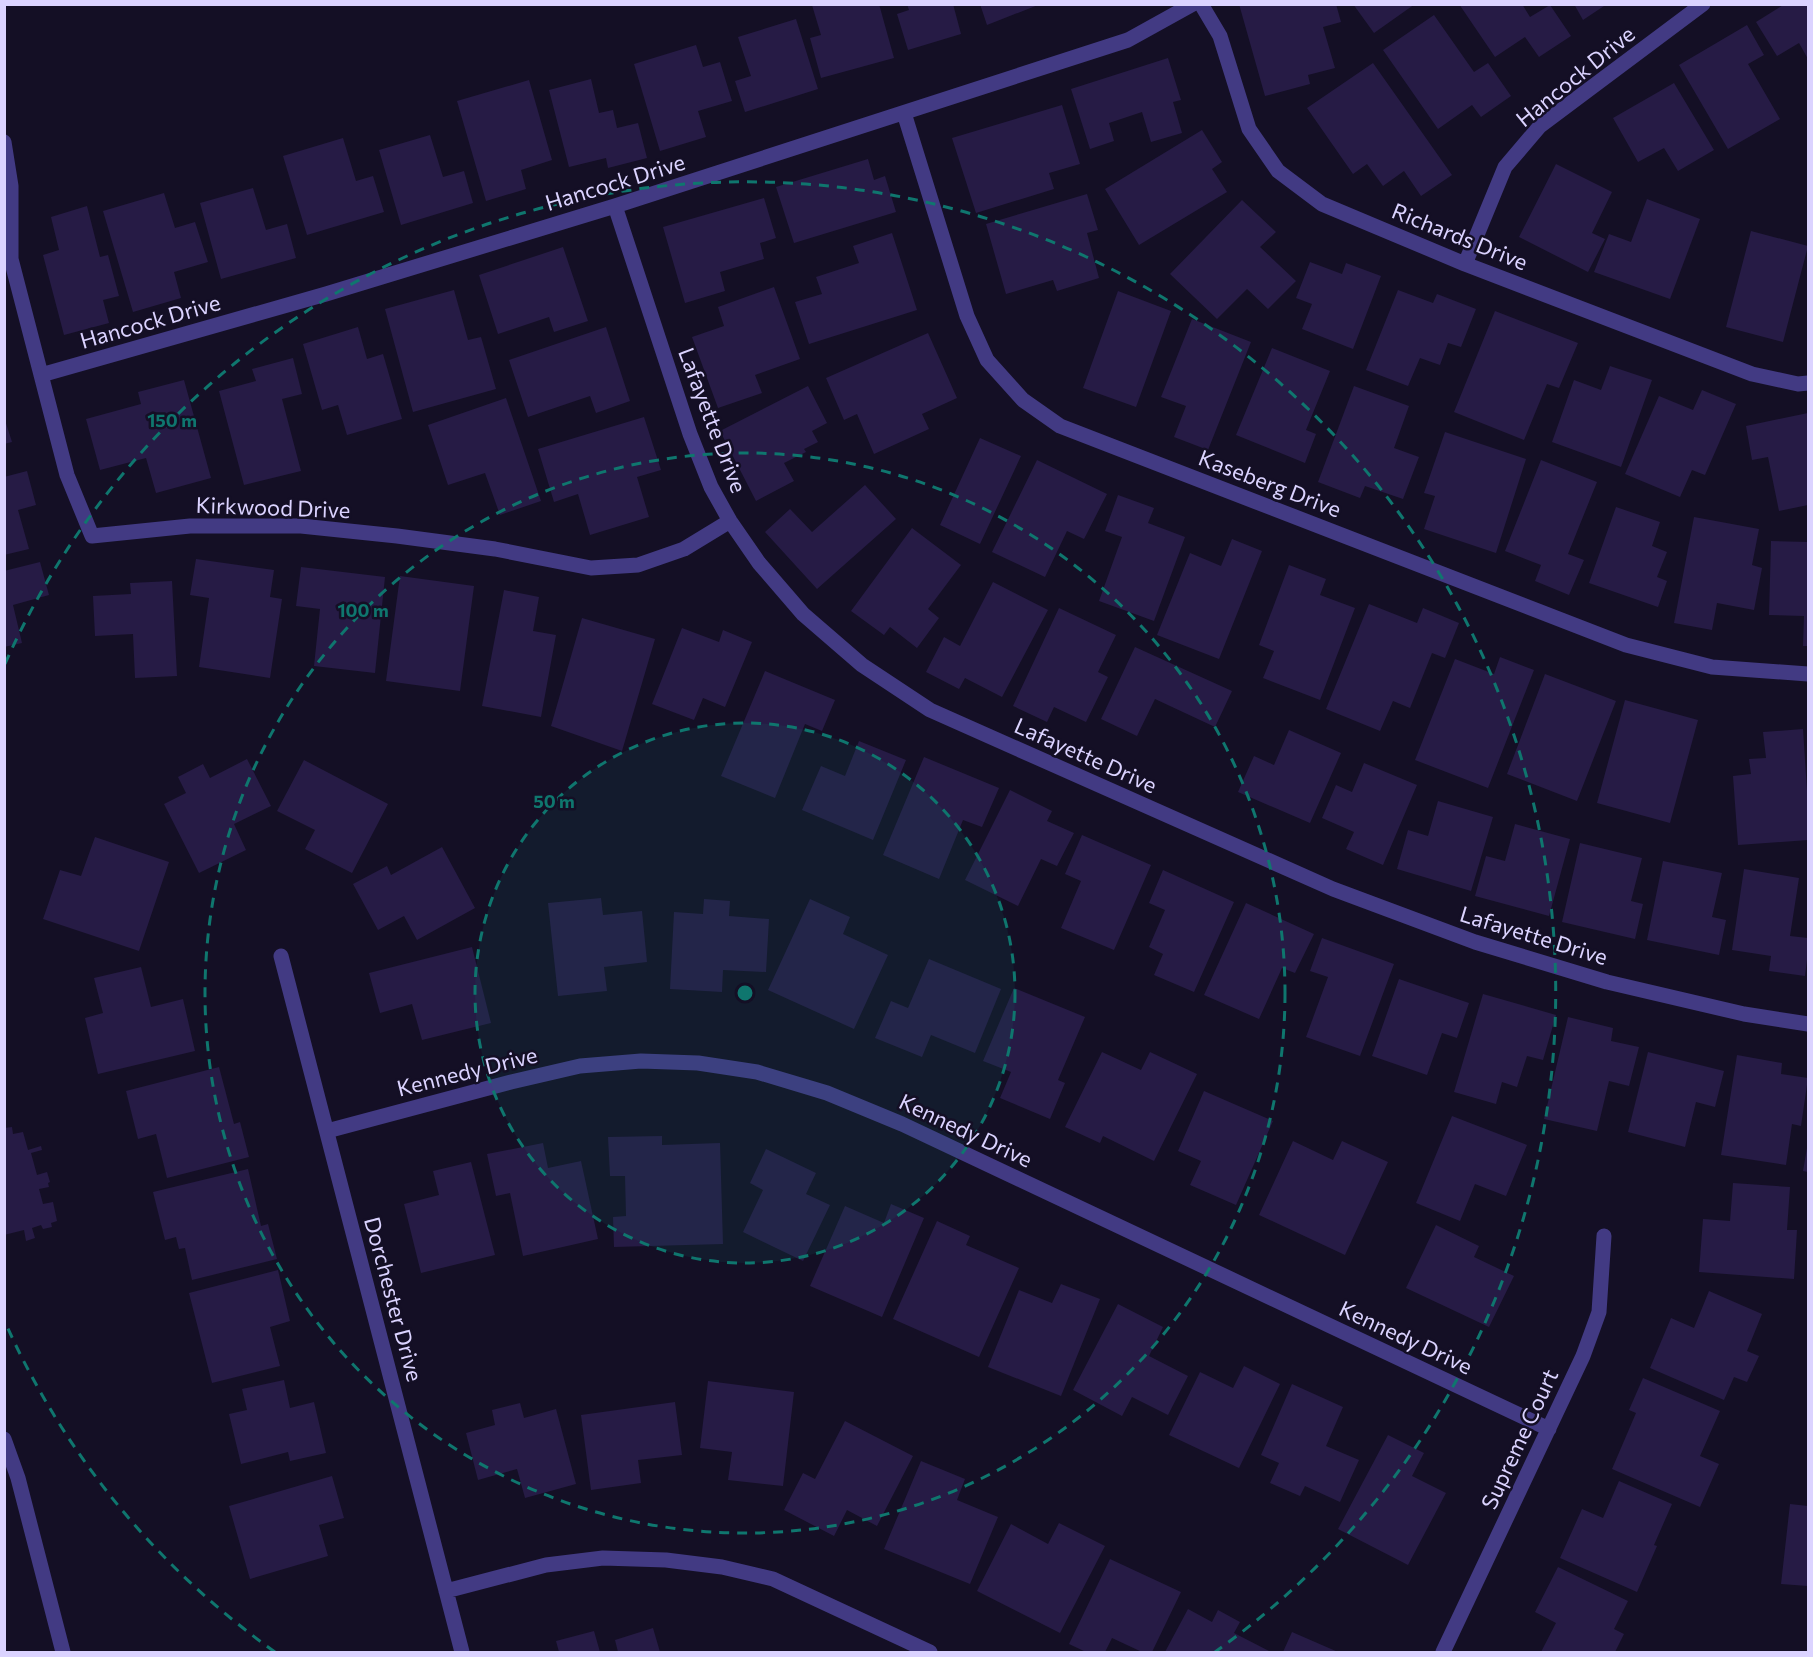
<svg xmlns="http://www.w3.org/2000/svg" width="1813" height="1657" viewBox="0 0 1813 1657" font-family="Commissioner,sans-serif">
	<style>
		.building { fill: #261b45 }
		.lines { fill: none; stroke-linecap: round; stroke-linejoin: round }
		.minor { stroke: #423a83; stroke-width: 15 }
		.ring { fill: none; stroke: #0f766e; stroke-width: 3; stroke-dasharray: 10 8 }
		.labels { text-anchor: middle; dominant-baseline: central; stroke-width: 5; stroke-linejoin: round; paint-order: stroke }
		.street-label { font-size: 22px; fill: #dbd3ff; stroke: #140f25 }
		.centre { fill: #0f766e; stroke: #140f25; stroke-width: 3 }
		.ring-label { font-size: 18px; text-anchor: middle; font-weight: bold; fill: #0f766e; stroke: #140f25; stroke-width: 5; stroke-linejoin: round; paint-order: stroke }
	</style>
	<rect width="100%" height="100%" fill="#140f25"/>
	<!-- building -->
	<path class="building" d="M879 4 894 58 821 78 810 38 821 35 812 5Z
		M907 4H953L961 34 908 50 897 14 909 10Z
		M980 4H1038V5L987 25Z
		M1239 4H1336L1341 22 1323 27 1335 68 1308 75 1310 84 1265 96Z
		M1353 4H1415L1374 33Z
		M1459 4H1522L1530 17 1550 5 1571 36 1539 57 1525 37 1495 57Z
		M1574 4H1607L1583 20Z
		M1785 4H1808V59L1799 43 1777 56 1756 22Z
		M1434 15 1474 72 1488 63 1511 96 1481 117 1472 105 1438 129 1383 50Z
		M796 19 818 89 745 112 735 81 751 76 738 37Z
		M1747 25 1764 55 1748 64 1780 119 1728 149 1679 65Z
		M696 45 703 67 720 62 732 101 698 111 706 137 660 151 634 64Z
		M1168 58 1181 100 1173 102 1182 133 1151 142 1142 112 1109 123 1114 141 1090 149 1071 89Z
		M1373 63 1452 175 1421 196 1404 171 1383 186 1367 164 1353 174 1307 108Z
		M591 79 599 113 613 110 617 128 638 123 647 158 608 168 606 158 569 167 549 90Z
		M529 80 552 160 521 170 526 189 486 201 457 101Z
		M1674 83 1714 150 1678 171 1664 148 1638 162 1613 118Z
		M1062 105 1080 164 1049 173 1054 189 976 213 952 138Z
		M1202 130 1222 162 1212 169 1227 192 1139 245 1105 189Z
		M430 135 443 177 464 171 473 203 401 225 379 150Z
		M343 138 356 181 373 176 384 212 307 235 283 156Z
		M868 159 874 180 885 176 896 212 794 243 776 187Z
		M1556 164 1612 192 1592 233 1605 239 1588 272 1519 237Z
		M253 188 266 230 287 224 296 258 221 279 200 203Z
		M164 193 175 228 195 222 208 262 174 272 181 298 133 312 103 211Z
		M1087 194 1098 230 1087 233 1099 278 1057 291 1053 280 1006 294 986 224Z
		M764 198 776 238 760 243 764 259 720 272 725 291 685 303 663 227Z
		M1647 199 1700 219 1670 299 1594 272 1609 234 1631 242Z
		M1242 200 1276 232 1260 247 1296 281 1268 309 1247 289 1217 319 1170 274Z
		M87 206 100 257 108 255 119 296 103 300 109 323 64 335 43 255 59 250 51 217Z
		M1751 231 1808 246 1783 342 1726 327Z
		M892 233 917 310 809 344 795 302 822 294 816 277 859 263 853 246Z
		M563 247 588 321 554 332 549 317 498 334 479 275Z
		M1310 262 1342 274 1346 263 1381 276 1353 349 1302 329 1312 304 1296 298Z
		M774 287 800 359 755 375 762 393 718 408 692 337 724 326 718 307Z
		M454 290 468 340 481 337 496 389 413 412 385 309Z
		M1398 290 1433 303 1437 294 1476 309 1461 347 1448 343 1440 365 1420 358 1408 386 1366 370Z
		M1118 291 1171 311 1136 407 1083 388Z
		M1495 311 1578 343 1559 388 1547 384 1524 440 1454 412Z
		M1192 319 1251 342 1208 450 1174 437 1186 406 1161 397Z
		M358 327 367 359 383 354 402 419 347 435 338 405 322 410 303 344Z
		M606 327 630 401 596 413 590 396 528 417 509 360Z
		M928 333 957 398 922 414 929 429 874 454 857 414 844 420 826 378Z
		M1272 348 1330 371 1306 430 1316 434 1305 463 1236 435Z
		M293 358 302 394 282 399 301 471 244 485 219 391 256 381 252 369Z
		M1610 366 1652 380 1621 467 1552 442 1574 380 1601 390Z
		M184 380 211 478 156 493 146 458 100 470 86 419 141 404 138 392Z
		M808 386 827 423 812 431 818 442 804 449 806 452 784 463 794 481 756 501 720 431Z
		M1354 386 1409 406 1394 448 1419 457 1403 499 1365 486 1360 498 1318 482Z
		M1702 390 1736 404 1705 475 1692 470 1680 497 1625 474 1659 396 1693 410Z
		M506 398 541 501 500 515 485 473 448 485 428 425Z
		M1808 413V505L1779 511 1768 457 1752 460 1746 426Z
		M4 417 12 442 4 444Z
		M644 417 661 470 637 477 649 517 590 535 578 494 554 502 538 449Z
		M1445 432 1526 459 1496 553 1424 529 1435 496 1424 493Z
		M980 438 1021 456 980 544 940 525Z
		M1037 460 1107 494 1084 539 1067 531 1045 577 992 552Z
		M1541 460 1597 482 1568 554 1584 560 1569 595 1535 581 1541 565 1505 551Z
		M27 471 36 505 18 510 29 549 4 555V477Z
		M865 485 896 519 817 589 765 532 790 509 812 532Z
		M1118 495 1154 508 1148 523 1185 537 1154 621 1099 601 1122 537 1105 531Z
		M1616 507 1660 522 1652 546 1667 552 1657 577 1667 581 1658 607 1589 583Z
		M1694 517 1759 529 1752 565 1762 568 1754 610 1717 603 1712 630 1674 623Z
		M912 528 961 565 928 609 939 618 917 648 890 627 884 635 851 611Z
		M1232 539 1262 551 1219 659 1157 635 1190 553 1221 566Z
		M1771 541 1808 542V646H1803L1804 616 1769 615Z
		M196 559 274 570 270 597 282 599 270 678 199 667 209 598 190 595Z
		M40 562 49 595 13 605 22 643 4 647V571Z
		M1289 565 1326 579 1320 595 1355 608 1320 700 1263 678 1274 651 1259 645Z
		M301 567 385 577 375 673 314 666 320 609 296 606Z
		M400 576 474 586 460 691 386 681Z
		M172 581 177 676 135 678 133 634 95 636 93 596 131 594 130 583Z
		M993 582 1048 610 1002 697 965 678 959 689 926 672 944 637 960 646Z
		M504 590 539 597 533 631 556 635 541 717 482 706Z
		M1369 604 1417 623 1423 608 1459 623 1445 658 1432 653 1410 708 1393 701 1380 731 1326 709Z
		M1059 608 1116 635 1098 672 1108 677 1086 722 1054 707 1047 722 1013 706Z
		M582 618 655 639 622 751 551 726Z
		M682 628 719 642 723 630 752 642 725 707 703 698 694 720 652 704Z
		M1135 647 1232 691 1215 727 1155 699 1137 736 1101 719Z
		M1500 657 1534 670 1488 788 1415 760 1455 659 1494 674Z
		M765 671 835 700 822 731 805 724 775 798 721 776Z
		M1545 674 1616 701 1577 801 1507 774Z
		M1625 700 1698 720 1670 823 1597 803Z
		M1803 729 1808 806V840L1738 845 1733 776 1751 774 1749 759 1766 758 1763 732Z
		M1289 730 1341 753 1310 823 1238 792 1254 756 1274 765Z
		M859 741 906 760 873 840 802 810 821 766 845 776Z
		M924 757 999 788 982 827 963 820 939 879 883 855Z
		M247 759 271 806 234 824 246 850 199 873 164 804 186 793 178 777 203 764 210 778Z
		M304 760 388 804 352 873 305 849 315 830 277 811Z
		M1364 763 1417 785 1383 865 1346 849 1354 832 1322 818 1336 785 1352 792Z
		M1010 790 1052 811 1047 821 1074 833 1057 866 1041 859 1018 906 965 880Z
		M1438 801 1493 817 1471 891 1397 869 1408 830 1428 836Z
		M1515 824 1570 839 1549 916 1475 896 1486 856 1505 861Z
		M1082 835 1151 865 1114 950 1061 928 1081 881 1065 874Z
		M95 837 169 862 139 951 43 919 60 870 81 876Z
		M1580 843 1642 858 1631 901 1643 904 1635 939 1562 922Z
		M442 847 475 908 417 940 404 916 378 930 353 884 387 866 391 875Z
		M1663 861 1722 873 1712 917 1726 920 1719 955 1647 940Z
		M1744 869 1799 878 1790 936 1808 938V952L1805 976 1769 971 1771 956 1732 950Z
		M1163 870 1234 902 1194 992 1154 975 1163 954 1149 947 1165 910 1149 903Z
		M601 898 603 915 642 911 647 962 604 967 607 991 558 996 548 903Z
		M704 899 730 901 729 916 769 919 766 972 723 970 722 992 670 989 674 912 703 914Z
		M810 899 850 917 843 934 888 955 854 1029 768 990Z
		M1246 903 1314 934 1295 973 1282 968 1259 1019 1204 995Z
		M1322 938 1394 964 1360 1056 1306 1037 1328 977 1310 971Z
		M472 947 491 1023 422 1040 412 1004 380 1013 369 973Z
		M929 959 1001 989 975 1053 931 1035 922 1057 875 1038 891 1001 908 1008Z
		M141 967 151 1007 183 999 195 1051 98 1074 85 1018 103 1013 94 978Z
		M1399 979 1469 1003 1457 1038 1442 1033 1427 1075 1372 1056Z
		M1014 988 1085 1017 1058 1080 1065 1083 1050 1119 1000 1098 1011 1072 983 1061Z
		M1483 994 1556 1015 1543 1060 1527 1056 1517 1087 1502 1082 1496 1104 1454 1092Z
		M1568 1017 1613 1028 1611 1041 1639 1047 1629 1086 1609 1081 1597 1131 1544 1119Z
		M1102 1052 1141 1070 1150 1052 1197 1074 1154 1161 1103 1136 1100 1143 1065 1127Z
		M1648 1052 1724 1071 1715 1107 1696 1102 1685 1147 1628 1132Z
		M1737 1055 1782 1063 1781 1074 1808 1078 1801 1126 1792 1124 1786 1165 1721 1155Z
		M219 1067 234 1124 240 1122 249 1157 167 1178 156 1134 138 1139 126 1091Z
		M1204 1091 1273 1121 1236 1205 1190 1185 1201 1161 1178 1151Z
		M1452 1116 1527 1145 1506 1196 1475 1184 1460 1221 1416 1203Z
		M12 1127 13 1134 23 1132 28 1150 41 1146 42 1150 31 1153 37 1175 47 1172 50 1182 48 1183 49 1187 39 1189 43 1204 53 1202 57 1221 51 1223 52 1227 43 1229 41 1225 32 1228 35 1238 26 1241 24 1230 4 1235V1128Z
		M662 1136V1145L720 1143 723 1244 614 1247 613 1217 626 1216 625 1176H610L608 1137Z
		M1293 1141 1333 1160 1342 1141 1388 1162 1345 1255 1259 1215Z
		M543 1143 548 1168 581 1161 598 1239 523 1256 510 1193 496 1196 487 1154Z
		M1807 1148H1808V1172L1803 1171Z
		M766 1149 816 1173 806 1194 830 1205 803 1261 743 1232 763 1190 750 1183Z
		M471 1162 495 1255 421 1273 404 1204 439 1195 433 1171Z
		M248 1169 261 1226 268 1224 277 1259 192 1280 185 1248 179 1249 176 1237 165 1240 153 1192Z
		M1733 1183 1790 1187 1787 1230H1797L1794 1279 1699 1272 1703 1219 1730 1221Z
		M891 1204 924 1218 882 1317 810 1286 845 1206 884 1223Z
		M937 1221 970 1236 966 1245 1019 1268 979 1357 893 1319Z
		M1436 1225 1479 1246 1474 1257 1514 1276 1489 1327 1406 1288Z
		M278 1270 290 1321 270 1327 280 1366 212 1383 189 1293Z
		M1061 1284 1100 1299 1061 1396 988 1367 1019 1290 1052 1303Z
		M1709 1291 1762 1314 1747 1351 1759 1356 1747 1382 1734 1377 1724 1400 1650 1368 1671 1318 1694 1328Z
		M1118 1304 1163 1327 1149 1356 1188 1376 1168 1415 1132 1397 1122 1416 1073 1390Z
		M1244 1366 1280 1384 1239 1468 1169 1435 1200 1372 1233 1388Z
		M1643 1378 1720 1411 1700 1456 1719 1464 1700 1507 1612 1469 1636 1413 1629 1410Z
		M284 1380 290 1408 314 1402 326 1453 290 1461 288 1452 241 1464 229 1414 247 1410 242 1389Z
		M708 1381 794 1392 783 1486 728 1480 732 1452 700 1448Z
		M1292 1384 1343 1407 1326 1446 1359 1460 1340 1502 1305 1486 1300 1496 1270 1483 1279 1463 1261 1455Z
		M675 1402 682 1455 638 1460 641 1483 591 1490 581 1415Z
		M520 1403 524 1418 556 1409 576 1484 525 1498 517 1469 478 1480 466 1433 495 1425 492 1410Z
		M845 1421 913 1456 877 1526 847 1510 834 1536 784 1510 803 1473 815 1479Z
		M1388 1435 1424 1453 1412 1476 1446 1493 1408 1565 1338 1529Z
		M921 1461 965 1479 957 1500 998 1517 970 1584 884 1549Z
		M332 1476 344 1518 319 1525 328 1556 250 1579 229 1506Z
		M1619 1481 1672 1504 1654 1545 1657 1546 1637 1592 1560 1558 1582 1509 1603 1518Z
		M1790 1504 1808 1506V1586L1781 1584Z
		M1059 1523 1105 1546 1060 1633 977 1591 1011 1524 1048 1544Z
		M1110 1559 1181 1592 1152 1652H1142L1112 1638 1105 1652H1086L1069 1644Z
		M1558 1567 1628 1601 1614 1629 1624 1634 1615 1652H1541L1556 1623 1535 1612Z
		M1188 1609 1212 1622 1218 1610 1240 1622 1234 1633 1271 1652H1165Z
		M653 1628 660 1652H618L615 1640Z
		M594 1631 600 1652H559L556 1641Z
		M1292 1632 1338 1652H1283Z"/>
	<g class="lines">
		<!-- minor -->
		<path class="minor" d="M1201 4 1220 36 1249 129 1278 171 1322 204 1465 264 1752 374 1798 384 1808 383
			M904 113 967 316 987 360 1023 400 1060 426 1626 645 1712 667 1808 674
			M4 142 11 186V259L67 475 92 536 190 526H301L397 536 495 549 591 568 638 565 684 549 730 521
			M615 206 690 434 711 487 730 521 759 563 803 614 862 665 930 710 1333 889 1475 942 1607 982 1744 1014 1808 1024
			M1465 264 1505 167 1540 126 1703 4
			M41 375 326 294 615 206 1128 40 1193 4
			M281 956 462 1652
			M327 1131 511 1082 580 1066 641 1061 698 1063 757 1072 827 1093 902 1124 1549 1429
			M4 1439 18 1478 63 1652
			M446 1591 546 1565 603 1558 666 1560 722 1567 773 1579 930 1652
			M1443 1652 1583 1356 1599 1312 1604 1236"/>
	</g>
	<!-- distance rings -->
	<circle cx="745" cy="993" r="270" fill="#0f766e" fill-opacity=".12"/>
	<g class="ring">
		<circle cx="745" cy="993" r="270"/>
		<circle cx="745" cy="993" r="540"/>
		<path d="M275 1652A810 810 0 0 1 5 1322M5 664A810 810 0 1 1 1215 1652"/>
	</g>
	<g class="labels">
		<!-- street labels -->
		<g class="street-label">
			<text transform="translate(1575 76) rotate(-39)">Hancock Drive</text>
			<text transform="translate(615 182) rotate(-17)">Hancock Drive</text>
			<text transform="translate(1460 236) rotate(22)">Richards Drive</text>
			<text transform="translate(150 321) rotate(-16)">Hancock Drive</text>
			<text transform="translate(713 420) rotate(69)">Lafayette Drive</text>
			<text transform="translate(1270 483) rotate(21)">Kaseberg Drive</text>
			<text transform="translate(273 507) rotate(2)">Kirkwood Drive</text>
			<text transform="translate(1086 755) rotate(24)">Lafayette Drive</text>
			<text transform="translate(1534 935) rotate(17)">Lafayette Drive</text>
			<text transform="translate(467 1071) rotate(-14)">Kennedy Drive</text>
			<text transform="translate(966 1130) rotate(25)">Kennedy Drive</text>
			<text transform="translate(394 1299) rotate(75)">Dorchester Drive</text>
			<text transform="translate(1406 1337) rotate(25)">Kennedy Drive</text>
			<text transform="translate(1519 1439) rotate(-65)">Supreme Court</text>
		</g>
	</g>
	<circle cx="745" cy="993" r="9" class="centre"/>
	<g class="ring-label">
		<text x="172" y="427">150 m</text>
		<text x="363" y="617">100 m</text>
		<text x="554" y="808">50 m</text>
	</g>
	<!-- border -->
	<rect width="1813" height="1657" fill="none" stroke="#dbd3ff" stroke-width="12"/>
</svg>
